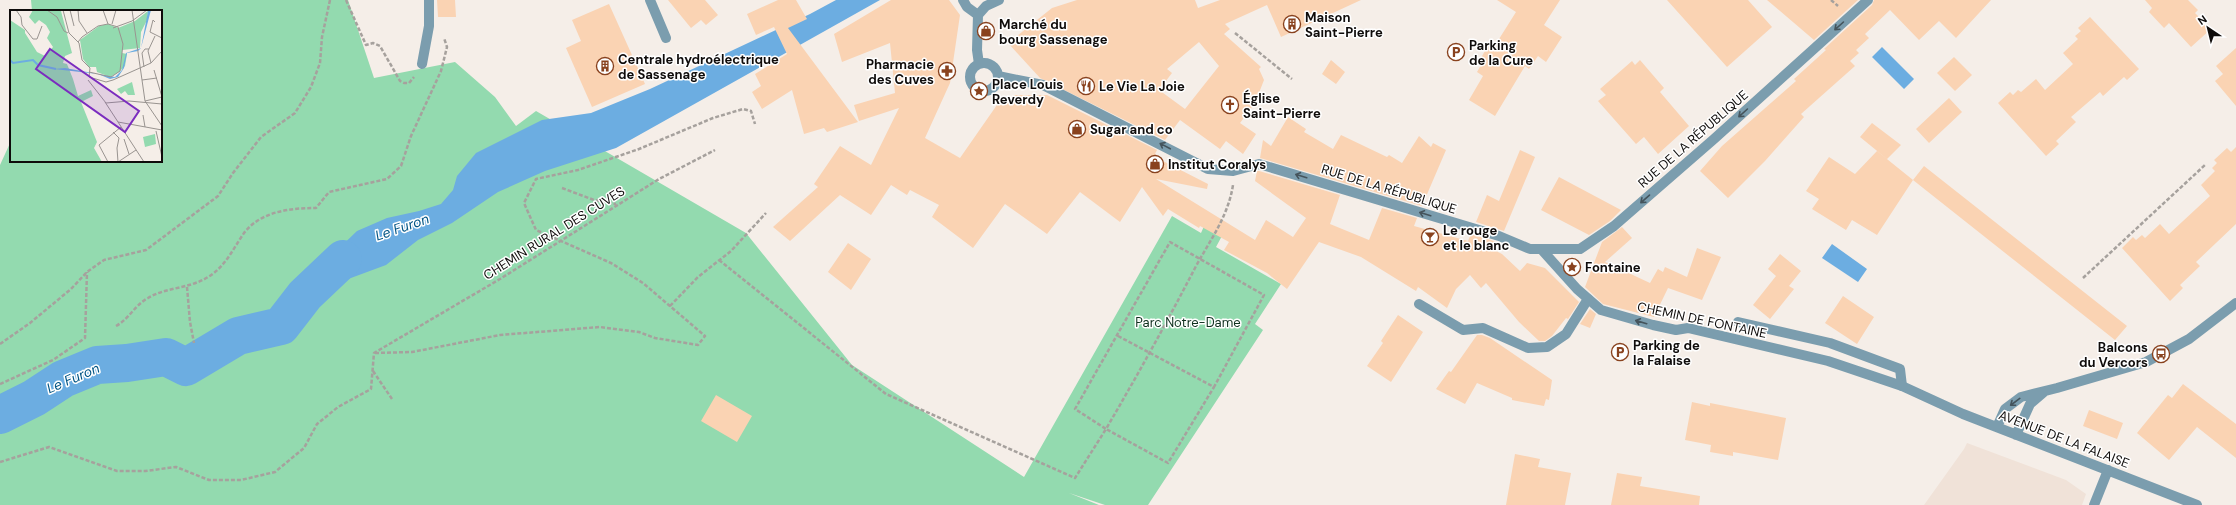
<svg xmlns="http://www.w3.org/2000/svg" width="2236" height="505" viewBox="0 0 2236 505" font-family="'DM Sans',sans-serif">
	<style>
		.built { fill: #f0e2d8 }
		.green { fill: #93daaf }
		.water { fill: #6cade1 }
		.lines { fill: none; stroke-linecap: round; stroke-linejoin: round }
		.river { stroke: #6cade1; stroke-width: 38 }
		.building { fill: #fad3b3; fill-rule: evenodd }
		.path { stroke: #a6a19d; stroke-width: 2.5; stroke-dasharray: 4 2; stroke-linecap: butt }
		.lane { stroke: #7b9dae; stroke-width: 10 }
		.street { stroke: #7b9dae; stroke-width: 10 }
		.oneway { stroke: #45545c }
		.labels { text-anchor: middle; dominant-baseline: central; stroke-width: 3; stroke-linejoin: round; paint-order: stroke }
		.poi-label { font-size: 13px; font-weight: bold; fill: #0f0c0b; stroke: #fff; text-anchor: start }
		.street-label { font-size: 13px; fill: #0f0c0b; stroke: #fff }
		.park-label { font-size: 13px; fill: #0f311f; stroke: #fff }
		.water-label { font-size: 14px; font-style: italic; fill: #015484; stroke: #fff }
		.inset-river { fill: none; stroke: #6cade1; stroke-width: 2 }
		.inset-road { fill: none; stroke: #999490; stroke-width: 1 }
		.view { fill: #7b2cbf; fill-opacity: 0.15; stroke: #7b2cbf; stroke-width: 2 }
		.inset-edge { fill: none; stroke: #0f0c0b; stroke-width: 2 }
	</style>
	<rect width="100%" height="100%" fill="#f5eee8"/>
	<!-- built -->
	<path class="built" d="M1967 443 2066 480 2086 494 2082 505H1924L1964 449Z"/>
	<!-- green -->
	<path class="green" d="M31 0H348L374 78 455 62 495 97 516 126 536 111 746 233 852 365 1024 477 1172 216 1201 233 1205 224 1223 234 1216 247 1281 284 1255 324 1263 330 1148 505H1105L1069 493 1099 505H0V165L11 141V161H161V11H32Z"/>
	<!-- water -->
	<path class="water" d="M836 0H880L616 148 545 171 498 192 452 223 418 240 386 265 305 295 327 260 357 231 387 218 419 211 441 204 453 190 457 176 476 153 542 120 591 113 650 89 810 14Z
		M1882 47 1914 79 1904 89 1872 57Z
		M1832 244 1867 269 1858 282 1822 258Z"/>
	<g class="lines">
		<!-- river -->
		<path class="river" d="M0 415 34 398 63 379 97 365 127 363 166 357 186 367 238 336 281 326 305 295 343 259"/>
	</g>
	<!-- building -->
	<path class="building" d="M437 0H455L456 17H438Z
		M668 0H705L718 15 706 25 701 20 691 28Z
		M778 0H796L807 19 788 28 858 122 827 132 824 128 804 134 792 90 762 109 752 92 761 86 755 74 787 54 774 27 756 35 747 14Z
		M891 0H949L960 15 950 83 925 138 960 158 999 102 1015 95H1047L1157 150 1155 154 1162 158 1161 160 1208 184 1207 189 1156 179 1255 240 1266 220 1293 237 1306 218 1255 181 1257 171H1259L1340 195 1330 224 1369 240 1382 208 1417 218 1414 226 1468 241 1471 234 1497 242 1499 243 1496 251 1502 254 1520 271 1527 263 1545 268 1579 302 1568 319 1566 318 1552 336 1545 341H1539L1519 322 1486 283 1481 288 1470 275 1456 289 1447 308 1418 287 1416 291 1361 257 1319 242 1287 289 1267 273 1224 250 1229 242 1200 226 1199 228 1168 209 1163 216 1142 187 1120 222 1080 192 1047 234 1005 204 973 248 932 217 939 205 910 190 907 195 891 185 871 215 840 195 790 241 773 227 818 187 814 184 840 146 871 165 899 108 859 121 854 105 895 93 890 43 842 62 834 34Z
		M1077 0H1195L1198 8 1220 0H1361L1281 37 1267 5 1225 24 1230 29 1224 34 1261 67 1259 69 1264 80 1257 98 1258 99 1240 123 1256 134 1243 154 1226 141 1220 149 1180 120 1165 140 1040 78 1008 43 1052 8ZM1199 42 1219 66 1185 109 1159 90 1172 73 1167 69Z
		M1497 0H1560L1544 25 1562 37 1546 62 1538 56 1529 69 1525 66 1495 116 1469 100 1483 76 1477 72 1481 65 1478 63 1489 44 1494 47 1516 12Z
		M1667 0H1748L1772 27 1727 67Z
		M1767 0H1858L1814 40Z
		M1874 0H1991L1956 38 1939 21 1919 40 1890 10 1865 34 1869 38 1856 50 1859 53 1850 61 1855 66 1801 114 1804 117 1765 161 1728 198 1700 171 1722 146 1796 81 1794 79 1826 50 1824 49 1872 5Z
		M2145 0H2188L2198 10 2195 13 2211 29 2191 47 2169 23 2164 28 2149 12 2152 8Z
		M609 4 645 84 592 107 566 48 581 41 572 20Z
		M2090 17 2139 69 2127 80 2124 77 2103 96 2100 92 2071 117 2076 122 2056 141 2059 144 2046 156 1998 103 2010 92 2013 95 2018 90 2021 92 2036 79 2045 90 2073 64 2063 53 2078 39 2075 36 2081 31 2078 28Z
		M2236 48V106L2215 81 2223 74 2216 66Z
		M1954 57 1972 75 1955 91 1937 73Z
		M1331 60 1345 72 1336 84 1322 74Z
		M1640 60 1664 88 1660 92 1689 126 1658 154 1644 137 1636 144 1598 101 1606 95 1600 89 1632 61 1635 65Z
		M1949 98 1962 112 1929 143 1916 129Z
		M1288 117 1306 129 1304 132 1333 149 1341 135 1387 157 1389 155 1402 163 1419 136 1431 147 1433 143 1446 150 1422 206 1260 158 1263 140 1271 146Z
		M1872 123 1901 145 1887 159 1860 137Z
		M2236 147V224L2196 262 2200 266 2180 285 2183 288 2170 301 2122 248 2133 237 2136 240 2142 235 2145 238 2160 224 2169 234 2210 196 2201 185 2215 171 2212 168 2217 163 2214 160 2227 148 2231 152Z
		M1520 150 1535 157 1504 231 1476 222 1487 195 1499 201Z
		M1877 151 1913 180 1924 166 2127 326 2115 340 1913 180 1877 235 1852 220 1846 230 1812 209 1819 199 1806 191 1829 157 1855 174Z
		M1559 177 1621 210 1610 221 1589 235 1541 210Z
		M1622 227 1632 238 1605 262 1650 283 1658 269 1663 272 1665 267 1687 277 1697 248 1721 257 1702 300 1668 288 1654 317 1603 304 1585 287 1602 242Z
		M848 243 871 259 851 290 828 272Z
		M1780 254 1801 271 1789 286 1794 289 1770 319 1753 305 1776 276 1768 269Z
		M1843 296 1874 317 1857 344 1825 323Z
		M1590 309 1596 314 1590 328 1580 324Z
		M1398 315 1423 332 1391 382 1367 366 1383 343 1381 341Z
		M1477 335H1482L1490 338 1552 380 1549 400 1546 399 1544 406 1512 400V398L1477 383 1465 404 1436 389 1449 371 1451 372Z
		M2183 384 2236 424V458L2197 427 2169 460 2137 433 2168 395 2172 398Z
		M716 395 752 416 737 442 701 421Z
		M1692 402 1710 406V403L1786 418 1778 460 1733 452V456L1710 452 1711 445 1685 440Z
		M2089 410 2123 423 2117 439 2083 426Z
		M1515 454 1540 459 1538 467 1571 473 1565 505H1506Z
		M1617 473 1642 477 1640 486 1700 496 1699 505H1611Z"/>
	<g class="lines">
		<!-- path -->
		<path class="path" d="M346 0 366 45 373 43 380 46 400 81 404 83H409L414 77
			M1831 0 1838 6
			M1235 33 1292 79
			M562 188 594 200 616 204
			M719 260 886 394 1075 478 1106 429 1168 463 1214 387
			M2083 278 2205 165
			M187 287 190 322 194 343
			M670 306 698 277 731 251 766 213
			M116 326C129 319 135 305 148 298 166 287 189 289 208 277 225 267 233 249 244 233 261 211 291 208 316 208L329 192 387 179 401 166 411 136 441 71 447 47 444 38
			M1118 336 1214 387 1264 295 1170 242 1075 409 1106 429C1137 376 1167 322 1195 268 1210 240 1228 217 1233 185
			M0 344 30 323 71 289 87 272 104 260 146 250 218 196 233 173 261 137 295 113 311 87 320 63 322 37 330 0
			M375 353 412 352 500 335 600 327 639 332 655 338 698 345 705 336 643 283 611 263 536 230 524 203 536 179 578 170 639 149 713 118 743 109 751 111 755 124
			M373 371 392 399
			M0 384 53 360 85 338 87 272
			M0 462 49 447 117 471H145L176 467 209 480H241L275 472 304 448 317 424 338 407 371 389 374 353 500 279 659 179 715 150"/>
		<!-- lane -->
		<path class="lane" d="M650 0 666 38
			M422 64 429 26V0
			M1419 304 1463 330 1483 328 1528 348 1547 347 1566 334 1588 299
			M1738 322 1830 343 1900 369 1902 386"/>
		<!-- street -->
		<path class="street" d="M963 0 967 7 978 15
			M978 15 977 50 979 64
			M978 15 986 6 999 0
			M970 77a14 14 0 1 1 28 0a14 14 0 1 1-28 0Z
			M998 76 1043 85 1208 169 1233 171 1259 164 1499 236 1530 249H1580L1614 226 1714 139 1868 0
			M1542 250 1577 289 1601 310 1653 325 1676 330 1688 328 1828 361 1902 386 1963 414 2197 505
			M1997 427 2005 409 2021 397 2057 388 2146 362 2189 339 2236 303
			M2016 435 2030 404 2044 392
			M2094 505 2108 470"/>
	</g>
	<!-- one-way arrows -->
	<defs><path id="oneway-shaft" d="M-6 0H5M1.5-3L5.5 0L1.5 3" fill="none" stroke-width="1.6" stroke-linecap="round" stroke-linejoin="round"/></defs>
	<g class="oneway">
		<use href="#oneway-shaft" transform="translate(1839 26) rotate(138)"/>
		<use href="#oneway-shaft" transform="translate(1743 113) rotate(138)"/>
		<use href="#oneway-shaft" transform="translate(1165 146) rotate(-152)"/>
		<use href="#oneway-shaft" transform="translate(1301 176) rotate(-163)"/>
		<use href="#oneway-shaft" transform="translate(1645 199) rotate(139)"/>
		<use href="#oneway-shaft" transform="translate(1425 214) rotate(-163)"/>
		<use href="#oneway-shaft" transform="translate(1641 322) rotate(-164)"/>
		<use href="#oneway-shaft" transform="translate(2015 402) rotate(143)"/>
	</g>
	<!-- icons -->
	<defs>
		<g id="building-ring" transform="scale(0.9)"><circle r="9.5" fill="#fff" stroke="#89421e" stroke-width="1.5"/><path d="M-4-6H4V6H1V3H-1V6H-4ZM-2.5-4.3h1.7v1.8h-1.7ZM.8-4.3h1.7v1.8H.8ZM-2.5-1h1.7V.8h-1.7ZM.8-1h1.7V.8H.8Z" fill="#89421e"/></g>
		<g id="shop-ring" transform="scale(0.9)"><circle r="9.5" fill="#fff" stroke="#89421e" stroke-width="1.5"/><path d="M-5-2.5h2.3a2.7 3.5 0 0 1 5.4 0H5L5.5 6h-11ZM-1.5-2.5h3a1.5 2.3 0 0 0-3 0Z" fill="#89421e"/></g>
		<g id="parking-ring" transform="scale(0.9)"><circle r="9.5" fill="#fff" stroke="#89421e" stroke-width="1.5"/><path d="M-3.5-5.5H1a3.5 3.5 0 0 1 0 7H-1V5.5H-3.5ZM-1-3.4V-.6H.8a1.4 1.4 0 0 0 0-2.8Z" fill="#89421e"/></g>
		<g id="pharmacy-ring" transform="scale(0.9)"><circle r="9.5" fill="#fff" stroke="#89421e" stroke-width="1.5"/><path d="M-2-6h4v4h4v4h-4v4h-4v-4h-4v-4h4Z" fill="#89421e"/></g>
		<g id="restaurant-ring" transform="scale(0.9)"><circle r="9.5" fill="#fff" stroke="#89421e" stroke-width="1.5"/><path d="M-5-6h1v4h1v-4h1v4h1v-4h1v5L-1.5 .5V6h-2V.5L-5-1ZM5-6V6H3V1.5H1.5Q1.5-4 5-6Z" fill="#89421e"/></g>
		<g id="sight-ring" transform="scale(0.9)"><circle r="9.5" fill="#fff" stroke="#89421e" stroke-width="1.5"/><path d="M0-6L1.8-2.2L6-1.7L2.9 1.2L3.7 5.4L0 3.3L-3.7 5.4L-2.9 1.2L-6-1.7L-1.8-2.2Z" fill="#89421e"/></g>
		<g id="church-ring" transform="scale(0.9)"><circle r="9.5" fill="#fff" stroke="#89421e" stroke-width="1.5"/><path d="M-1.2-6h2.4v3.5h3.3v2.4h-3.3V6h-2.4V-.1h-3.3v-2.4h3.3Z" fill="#89421e"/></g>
		<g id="bar-ring" transform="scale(0.9)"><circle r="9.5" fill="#fff" stroke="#89421e" stroke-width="1.5"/><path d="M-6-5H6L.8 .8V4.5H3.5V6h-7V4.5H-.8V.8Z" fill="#89421e"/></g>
		<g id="bus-ring" transform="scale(0.9)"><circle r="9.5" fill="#fff" stroke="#89421e" stroke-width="1.5"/><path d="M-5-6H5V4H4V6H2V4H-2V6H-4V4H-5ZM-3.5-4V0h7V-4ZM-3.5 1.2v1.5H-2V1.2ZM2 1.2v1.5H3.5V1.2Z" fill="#89421e"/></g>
	</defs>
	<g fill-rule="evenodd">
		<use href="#building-ring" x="1292" y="24"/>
		<use href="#shop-ring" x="986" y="31"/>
		<use href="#parking-ring" x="1456" y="52"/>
		<use href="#building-ring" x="605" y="66"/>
		<use href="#pharmacy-ring" x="947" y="71"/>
		<use href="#restaurant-ring" x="1086" y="86"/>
		<use href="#sight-ring" x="979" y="91"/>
		<use href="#church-ring" x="1230" y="105"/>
		<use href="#shop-ring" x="1077" y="129"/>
		<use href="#shop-ring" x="1155" y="164"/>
		<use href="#bar-ring" x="1430" y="237"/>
		<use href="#sight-ring" x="1572" y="267"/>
		<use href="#parking-ring" x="1620" y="352"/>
		<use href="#bus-ring" x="2161" y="354"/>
	</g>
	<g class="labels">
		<!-- poi labels -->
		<g class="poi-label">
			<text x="1305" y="17">Maison<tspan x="1305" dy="15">Saint-Pierre</tspan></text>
			<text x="999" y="24">Marché du<tspan x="999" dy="15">bourg Sassenage</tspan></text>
			<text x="1469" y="45">Parking<tspan x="1469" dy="15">de la Cure</tspan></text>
			<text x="618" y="59">Centrale hydroélectrique<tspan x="618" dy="15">de Sassenage</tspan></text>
			<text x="934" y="64" text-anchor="end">Pharmacie<tspan x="934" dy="15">des Cuves</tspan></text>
			<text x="992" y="84">Place Louis<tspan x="992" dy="15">Reverdy</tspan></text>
			<text x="1099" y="86">Le Vie La Joie</text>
			<text x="1243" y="98">Église<tspan x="1243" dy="15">Saint-Pierre</tspan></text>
			<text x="1090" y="129">Sugar and co</text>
			<text x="1168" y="164">Institut Coralys</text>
			<text x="1443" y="230">Le rouge<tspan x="1443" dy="15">et le blanc</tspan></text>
			<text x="1585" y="267">Fontaine</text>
			<text x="1633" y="345">Parking de<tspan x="1633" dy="15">la Falaise</tspan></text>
			<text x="2148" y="347" text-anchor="end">Balcons<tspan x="2148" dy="15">du Vercors</tspan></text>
		</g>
		<!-- street labels -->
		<g class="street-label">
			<text transform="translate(1693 139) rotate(-41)">RUE DE LA RÉPUBLIQUE</text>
			<text transform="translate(1389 189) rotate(17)">RUE DE LA RÉPUBLIQUE</text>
			<text transform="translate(554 233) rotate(-32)">CHEMIN RURAL DES CUVES</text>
			<text transform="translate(1702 320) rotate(12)">CHEMIN DE FONTAINE</text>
			<text transform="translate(2064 439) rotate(21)">AVENUE DE LA FALAISE</text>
		</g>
		<!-- park labels -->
		<g class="park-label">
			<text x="1188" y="322">Parc Notre-Dame</text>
		</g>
		<!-- water labels -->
		<g class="water-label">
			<text transform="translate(402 227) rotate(-19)">Le Furon</text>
			<text transform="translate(73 378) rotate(-23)">Le Furon</text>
		</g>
	</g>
	<!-- overview -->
	<g transform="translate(10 10)">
		<rect width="152" height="152" fill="#f5eee8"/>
		<path d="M23 0 51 1 62 43 55 46 53 53 57 54 63 69 68 86 81 80 83 86 71 92 87 132 84 138 92 152H0V10L15 20V23L27 42 35 46 43 37 37 28 40 22 36 15 29 10 25 14 19 7ZM138 1 137 10 131 22 130 38 112 40V43L117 44 115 56 109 62 100 67 87 62 86 57H79L73 49 70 30 89 16 98 14 108 18 125 11ZM122 72 125 85H118L115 81 111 84 107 79ZM145 124 146 134 135 137 133 127Z" fill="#93daaf"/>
		<path d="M141 0 131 38 128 41 117 43 114 58 108 67 100 69 88 64 44 59 55 58 105 67 112 60 116 43 131 38 138 1Z" fill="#6cade1"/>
		<path class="inset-river" d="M0 50 3 53 23 50 28 55 46 59"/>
		<path class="inset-road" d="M6 0 11 7 12 15 23 29H27L32 16M37 0 47 7 54 21 58 23M53 0 59 23M60 0 64 16M68 0 69 11 77 23M93 0 98 14M122 0 135 91 152 116M145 12 143 10 140 22 152 28M102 14 106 0M103 18 122 11 137 0M59 23 69 33 72 50 80 58 79 67M68 32 72 27 88 16 98 14 108 17M141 53 138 41 145 26M134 57 132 43 135 39H139M144 60 152 87M79 62 101 67 110 61 113 34 108 17M79 67 96 72 103 70 141 53 152 41M78 70 96 93 119 91 152 94M132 70 147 68M135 91 152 87M95 92 134 152M133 105 135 117M108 112 152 120M146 121 152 147M103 122 109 128 107 138 108 152M114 129 119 144M98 152 89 135 111 117M108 152 126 140"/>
		<path class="view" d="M40 39 129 101 115 122 26 59Z"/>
		<rect width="152" height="152" class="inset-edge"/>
	</g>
	<!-- north arrow -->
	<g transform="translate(2208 28) rotate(325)" stroke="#ffffff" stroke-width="3" paint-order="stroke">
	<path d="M0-3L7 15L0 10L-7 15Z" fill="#0f0c0b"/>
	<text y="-6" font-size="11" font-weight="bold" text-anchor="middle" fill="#0f0c0b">N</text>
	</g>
</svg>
